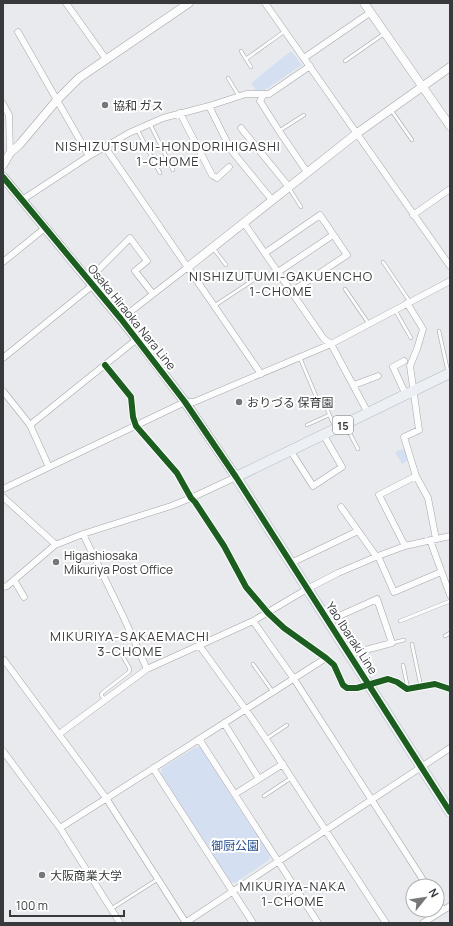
<svg xmlns="http://www.w3.org/2000/svg" width="453" height="926" viewBox="0 0 453 926" font-family="Manrope,'Noto Sans JP',sans-serif">
	<style>
		.green { fill: #d4e0f2 }
		.lines { fill: none; stroke-linecap: round; stroke-linejoin: round }
		.service-casing { stroke: #a4a6a8; stroke-width: 4 }
		.minor-casing { stroke: #a4a6a8; stroke-width: 7 }
		.tertiary-casing { stroke: #a4a6a8; stroke-width: 9 }
		.secondary-casing { stroke: #a4a6a8; stroke-width: 10 }
		.primary-casing { stroke: #b3bac3; stroke-width: 11 }
		.service { stroke: #fcfcfc; stroke-width: 3 }
		.minor { stroke: #fcfcfc; stroke-width: 6 }
		.tertiary { stroke: #fcfcfc; stroke-width: 8 }
		.secondary { stroke: #f4f6f9; stroke-width: 9 }
		.primary { stroke: #ecf0f5; stroke-width: 10 }
		.cycleway-casing { stroke: #fff; stroke-width: 8 }
		.cycleway { stroke: #1b5e20; stroke-width: 6 }
		.poi-dot { fill: #757779; stroke: #fff; stroke-width: 1.5 }
		.labels { text-anchor: middle; dominant-baseline: central; stroke-width: 4; stroke-linejoin: round; paint-order: stroke }
		.shield { fill: #fff; stroke: #737476; stroke-width: 1 }
		.shield-label { font-size: 11px; font-weight: bold; fill: #37393b }
		.poi-label { font-size: 12px; fill: #37393b; stroke: #fff; text-anchor: start }
		.street-label { font-size: 12px; fill: #37393b; stroke: #fff }
		.park-label { font-size: 12px; fill: #244d8d; stroke: #fff }
		.neighbourhood-label { font-size: 13px; letter-spacing: 1px; fill: #37393b; stroke: #fff }
	</style>
	<rect width="100%" height="100%" fill="#e8eaed"/>
	<!-- green -->
	<path class="green" d="M291 51 302 65 265 90H256L251 83Z
		M405 448 409 460 402 464 395 452Z
		M196 747H200L270 855 269 860 235 883 231 882 161 774 162 768Z"/>
	<g class="lines">
		<!-- service casing -->
		<g class="service-casing">
			<path id="service" d="M241 51 251 67
				M246 59 285 31
				M345 61 385 33
				M228 78 239 96
				M391 110 412 140
				M150 124 173 170
				M137 129 160 173
				M279 131 304 115
				M289 188 301 207
				M213 248 226 265
				M383 262 410 302
				M345 289 369 324
				M214 306 255 279
				M395 310 411 338
				M439 331 448 372
				M300 358 318 401
				M327 409 335 428
				M307 425 329 415
				M346 426 358 449
				M400 621 450 601
				M445 636 450 633
				M392 643 404 640
				M412 644 421 687
				M253 664 273 692
				M403 665 408 689
				M105 700 101 695 102 693 129 672 130 669 122 655
				M266 739 287 725
				M264 796 291 778
				M277 906 298 892
				M111 909 158 879"/>
		</g>
		<!-- minor casing -->
		<g class="minor-casing">
			<path id="minor" d="M66 3 106 59
				M265 3 450 266
				M18 32 89 156 105 147 261 374
				M304 58 371 12
				M264 94 260 101 279 131 307 172
				M3 104 9 115 10 153
				M209 106 231 150 272 200
				M180 113 212 175 217 178 229 167
				M241 128 289 187
				M105 147 129 133 163 118 209 106 246 94H269L310 66
				M22 200 89 156
				M413 215 450 189
				M244 223 324 339 331 344 368 413
				M265 253 320 215 347 255 291 292
				M3 262 45 228
				M278 272 333 235
				M89 279 130 238 147 261 135 271 153 294
				M407 303 423 329 417 349 410 366 419 430 404 437 416 476 428 498 436 539
				M121 319 188 267
				M3 358 93 285
				M404 361 393 367 406 395
				M105 365 131 397 133 417 136 426 177 473 191 498 195 502 224 546 246 587 268 613 284 628 326 658 334 665 343 685 347 688H357L388 679 397 682 407 689 435 684 450 689
				M354 385 378 376
				M3 391 30 425 49 467
				M30 425 137 339
				M290 450 313 486 342 467 323 434
				M3 489 185 402H194L331 344 450 281
				M3 497 53 542 55 545
				M341 507 376 556
				M83 534 123 616 147 669
				M430 540 450 595
				M405 546 379 495 416 476
				M378 556 394 592 441 572
				M291 563 358 531
				M14 580 24 597
				M3 587 7 586 55 545 83 534 171 506 191 498 236 477
				M253 621 294 679 427 886
				M328 621 377 599 392 643 350 654
				M199 645 246 710 266 739 386 923
				M3 661 4 660 106 798 186 923
				M224 723 259 779
				M59 734 147 669 253 621 307 589 338 573 378 556 405 546 450 536
				M199 739 318 923
				M3 751 60 828 120 923
				M153 768 253 923
				M235 794 283 764
				M60 828 326 658
				M437 901 443 910
				M185 923 450 748
				M423 923 450 906"/>
		</g>
		<!-- tertiary casing -->
		<g class="tertiary-casing">
			<path id="tertiary" d="M364 3 450 126
				M3 165 10 153 20 144 57 100 79 78 189 3
				M188 267 356 134 450 67"/>
		</g>
		<!-- secondary casing -->
		<g class="secondary-casing">
			<path id="secondary" d="M3 177 137 339 185 402 236 477"/>
		</g>
		<!-- primary casing -->
		<g class="primary-casing">
			<path id="primary" d="M450 373 236 477 450 812"/>
		</g>
		<!-- service -->
		<use href="#service" class="service"/>
		<!-- minor -->
		<use href="#minor" class="minor"/>
		<!-- tertiary -->
		<use href="#tertiary" class="tertiary"/>
		<!-- secondary -->
		<use href="#secondary" class="secondary"/>
		<!-- primary -->
		<use href="#primary" class="primary"/>
		<!-- cycleway casing -->
		<g class="cycleway-casing">
			<path id="cycleway" d="M3 177 121 319 185 402 236 477 450 812
				M105 365 131 397 133 417 136 426 177 473 191 498 195 502 224 546 246 587 268 613 284 628 326 658 334 665 343 685 347 688H357L388 679 397 682 407 689 435 684 450 689"/>
		</g>
		<!-- cycleway -->
		<use href="#cycleway" class="cycleway"/>
	</g>
	<!-- markers -->
	<g class="poi-dot">
		<circle cx="105" cy="105" r="4"/>
		<circle cx="239" cy="402" r="4"/>
		<circle cx="56" cy="562" r="4"/>
		<circle cx="42" cy="875" r="4"/>
	</g>
	<g class="labels">
		<!-- shield labels -->
		<rect class="shield" x="333" y="416" width="20" height="18" rx="3"/>
		<g class="shield-label">
			<text x="343" y="425">15</text>
		</g>
		<!-- poi labels -->
		<g class="poi-label">
			<text x="113" y="105">協和 ガス</text>
			<text x="247" y="402">おりづる 保育園</text>
			<text x="64" y="555">Higashiosaka<tspan x="64" dy="14">Mikuriya Post Office</tspan></text>
			<text x="50" y="875">大阪商業大学</text>
		</g>
		<!-- street labels -->
		<g class="street-label">
			<text transform="translate(132 317) rotate(51)">Osaka Hiraoka Nara Line</text>
			<text transform="translate(352 638) rotate(57)">Yao Ibaraki Line</text>
		</g>
		<!-- park labels -->
		<g class="park-label">
			<text x="235" y="845">御厨公園</text>
		</g>
		<!-- neighbourhood labels -->
		<g class="neighbourhood-label">
			<text x="168" y="146">NISHIZUTSUMI-HONDORIHIGASHI<tspan x="168" dy="15">1-CHOME</tspan></text>
			<text x="281" y="276">NISHIZUTUMI-GAKUENCHO<tspan x="281" dy="15">1-CHOME</tspan></text>
			<text x="130" y="636">MIKURIYA-SAKAEMACHI<tspan x="130" dy="15">3-CHOME</tspan></text>
			<text x="293" y="886">MIKURIYA-NAKA<tspan x="293" dy="15">1-CHOME</tspan></text>
		</g>
	</g>
	<!-- border -->
	<rect width="453" height="926" fill="none" stroke="#37393b" stroke-width="8"/>
	<!-- north arrow -->
	<g transform="translate(425 898) rotate(60)"><circle r="19" fill="#ffffff" stroke="#afb0b1"/>
	<path d="M0-3L7 15L0 10L-7 15Z" fill="#757779"/>
	<text y="-6" font-size="11" font-weight="bold" text-anchor="middle" fill="#37393b">N</text>
	</g>
	<!-- scale -->
	<path d="M10 910v6h114v-6" fill="none" stroke="#37393b" stroke-width="2"/>
	<text x="16" y="910" font-size="12" fill="#37393b" stroke="#ffffff" stroke-width="3" paint-order="stroke">100 m</text>
</svg>
